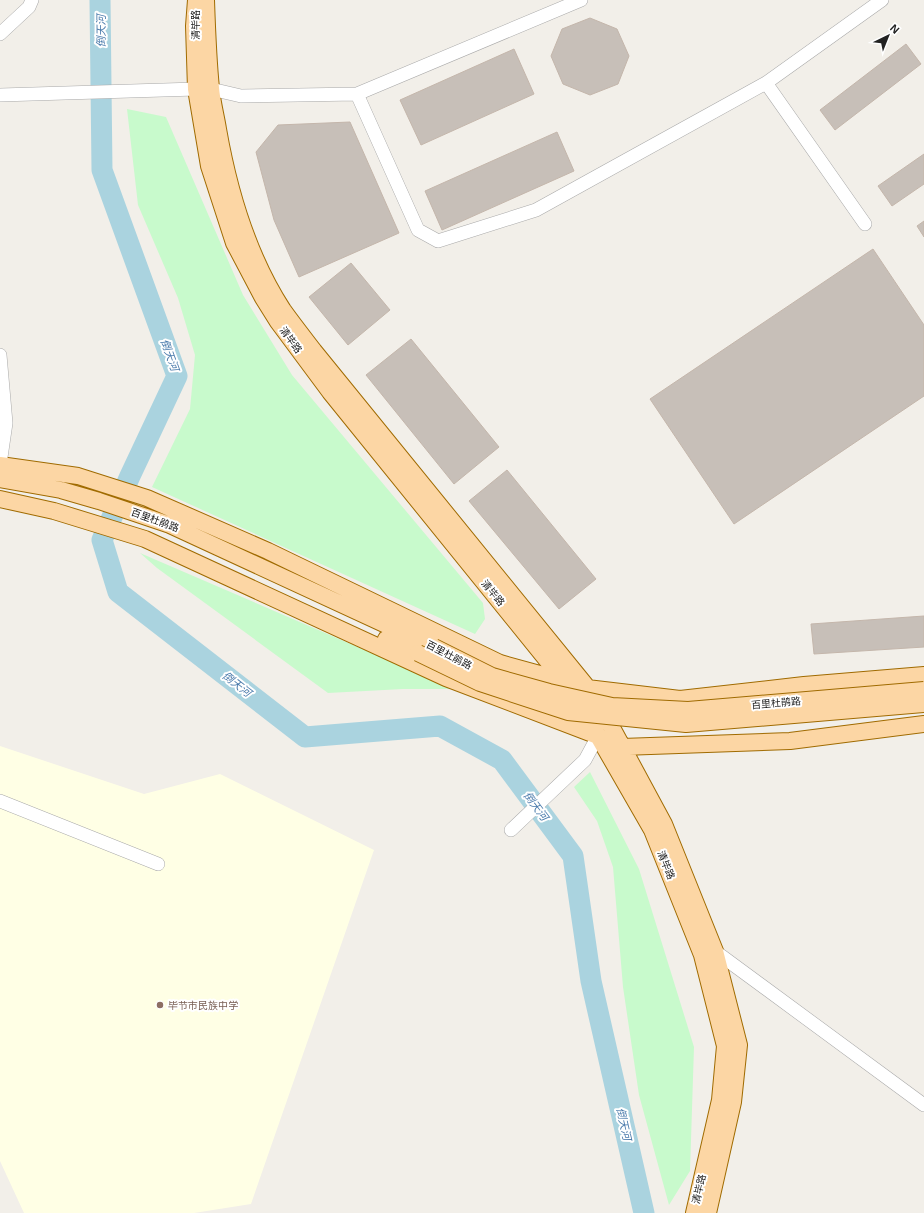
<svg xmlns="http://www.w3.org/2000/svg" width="924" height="1213" viewBox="0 0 924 1213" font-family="Helvetica,'Noto Sans SC',sans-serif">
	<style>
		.education { fill: #ffffe5 }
		.park { fill: #c8facc }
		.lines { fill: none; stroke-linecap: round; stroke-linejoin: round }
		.river { stroke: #aad3df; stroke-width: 21 }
		.building { fill: #c7bfb8; stroke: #c4b6ab }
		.minor-casing { stroke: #a9a9a9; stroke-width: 14 }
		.major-casing { stroke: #a06b00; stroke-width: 18 }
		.minor { stroke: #fff; stroke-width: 13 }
		.major { stroke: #fcd6a4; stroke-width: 16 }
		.major-bridge-casing { stroke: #a06b00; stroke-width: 18; stroke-linecap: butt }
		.major-bridge { stroke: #fcd6a4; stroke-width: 16 }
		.education-dot { fill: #8d6e63; stroke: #fff; stroke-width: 1.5 }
		.labels { text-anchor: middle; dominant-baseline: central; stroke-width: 4; stroke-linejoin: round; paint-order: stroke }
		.street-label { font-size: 10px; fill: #222; stroke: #fff }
		.education-label { font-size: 10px; fill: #785e54; stroke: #fff; text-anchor: start }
		.water-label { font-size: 11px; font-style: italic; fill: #4a7aab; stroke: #fff }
	</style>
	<rect width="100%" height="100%" fill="#f2efe9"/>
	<!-- education -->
	<path class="education" d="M0 746 144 794 220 774 374 850 251 1204 194 1213H24L0 1161Z"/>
	<!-- park -->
	<path class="park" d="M127 109 166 117 243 295 292 375 483 603 485 619 475 634 152 487 190 409 195 355 178 298 138 205Z
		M140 553 455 689H403L328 693 157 568Z
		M590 772 639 869 694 1047 690 1171 669 1205 639 1095 623 987 613 867 597 821 574 787Z"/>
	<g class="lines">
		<!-- river -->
		<path class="river" d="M100 0 102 170 177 376 130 476 102 540 118 592 305 737 440 726 502 760 573 856 591 981 644 1213"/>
	</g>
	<!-- building -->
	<path class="building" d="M590 18 617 29 629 56 618 84 590 95 563 84 551 56 562 29Z
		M906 44 921 64 835 130 820 110Z
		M514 49 534 94 421 145 400 100Z
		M350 122 399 233 299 277 274 220 256 152 278 125Z
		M557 132 574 171 442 230 425 191Z
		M924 154V184L892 206 878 186Z
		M924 221V237L917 226Z
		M873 249 924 325V396L734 524 650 399Z
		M351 263 390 310 348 345 309 297Z
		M411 339 499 447 454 484 366 375Z
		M507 470 596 579 559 609 469 501Z
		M924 616V647L814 654 811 624Z"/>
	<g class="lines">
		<!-- minor casing -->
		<g class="minor-casing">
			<path id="minor" d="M0 34 29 7 32 0
				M766 83 865 224
				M357 94 418 230 438 241 536 210 766 83 882 0
				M0 95 196 89H211L241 96 357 94 581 0
				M0 355 6 423 0 464
				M0 801 158 864
				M511 830 585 760 598 736
				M712 949 924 1105"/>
		</g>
		<!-- major casing -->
		<g class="major-casing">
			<path id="major" d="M196 0 194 26 196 89 209 166 234 243 263 298 278 322 330 392 584 706 598 736 652 830 702 955 725 1046 720 1100 694 1213
				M206 0C207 29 208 59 211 88 212 102 216 116 218 129 229 192 248 256 283 310 293 324 304 338 314 351L596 698 664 824 715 951 739 1045 733 1102 708 1213
				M0 465 78 476 147 498 268 551 500 663 565 681 587 688 680 699 804 685 924 675
				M0 479 61 490 99 501 170 525 434 647
				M0 499 54 511 145 539 446 678 598 736 622 747 790 741 924 724
				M386 639 418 653"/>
		</g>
		<!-- minor -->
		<use href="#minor" class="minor"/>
		<!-- major -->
		<use href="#major" class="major"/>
		<!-- major-bridge casing -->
		<g class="major-bridge-casing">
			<path id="major-bridge" d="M434 647 492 676 549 692 612 706 688 710 924 690
				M418 653 480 683 568 712 686 724 924 704"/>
		</g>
		<!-- major-bridge -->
		<use href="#major-bridge" class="major-bridge"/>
	</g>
	<!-- markers -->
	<circle class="education-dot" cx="160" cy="1005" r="4"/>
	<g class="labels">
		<!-- street labels -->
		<g class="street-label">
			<text transform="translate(195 25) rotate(-90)">清毕路</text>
			<text transform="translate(291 340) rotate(54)">清毕路</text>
			<text transform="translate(155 520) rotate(20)">百里杜鹃路</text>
			<text transform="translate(493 593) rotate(51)">清毕路</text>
			<text transform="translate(449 655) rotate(27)">百里杜鹃路</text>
			<text transform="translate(776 703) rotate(-5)">百里杜鹃路</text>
			<text transform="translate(666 865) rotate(68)">清毕路</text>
			<text transform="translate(699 1189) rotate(-77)">清毕路</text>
		</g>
		<!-- education labels -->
		<g class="education-label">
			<text x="168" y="1005">毕节市民族中学</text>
		</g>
		<!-- water labels -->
		<g class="water-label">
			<text transform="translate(101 31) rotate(-90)">倒天河</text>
			<text transform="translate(170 355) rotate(70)">倒天河</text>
			<text transform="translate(237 684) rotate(38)">倒天河</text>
			<text transform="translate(536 806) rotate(53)">倒天河</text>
			<text transform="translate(624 1124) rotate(77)">倒天河</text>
		</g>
	</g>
	<!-- north arrow -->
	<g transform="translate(888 36) rotate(43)" stroke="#ffffff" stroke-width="3" paint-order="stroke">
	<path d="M0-3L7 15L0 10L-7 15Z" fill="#222222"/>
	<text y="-6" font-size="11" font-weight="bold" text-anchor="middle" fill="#222222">N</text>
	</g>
</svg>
